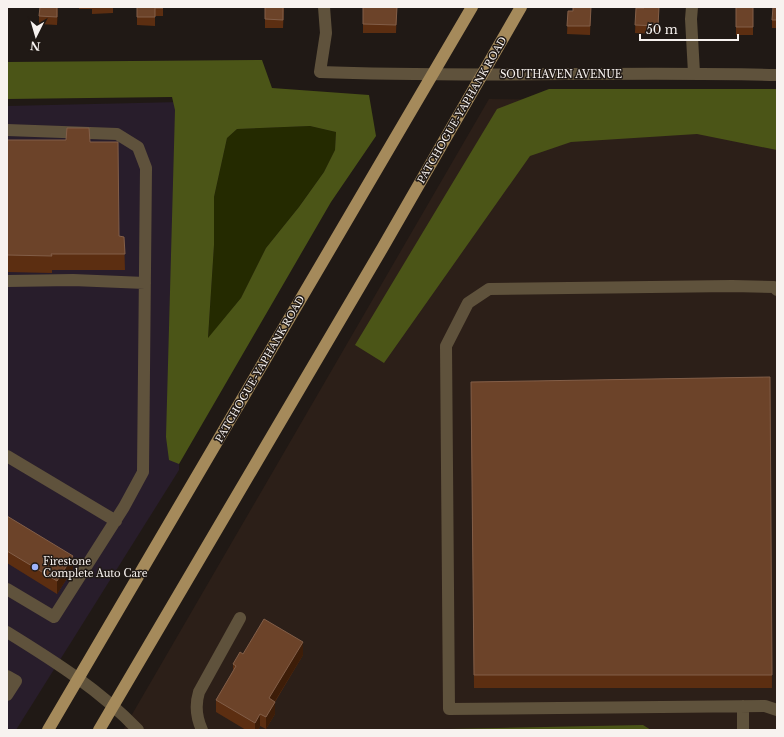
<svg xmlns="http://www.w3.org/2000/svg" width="784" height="737" viewBox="0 0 784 737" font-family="'Libre Baskerville',serif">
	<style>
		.commercial { fill: #281d2b }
		.built { fill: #2c1f18 }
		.green { fill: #242a00 }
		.forest { fill: #4b5517; fill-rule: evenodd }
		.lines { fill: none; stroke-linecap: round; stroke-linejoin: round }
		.minor { stroke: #5f523c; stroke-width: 12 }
		.major { stroke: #a58a5b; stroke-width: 12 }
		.wall { fill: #5c2e11 }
		.shaded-wall { fill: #3d1d08 }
		.building { fill: #6c4329; stroke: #825e48 }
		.poi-dot { fill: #9eb4fd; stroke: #201915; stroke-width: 1.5 }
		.labels { text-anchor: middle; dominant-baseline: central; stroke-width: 3; stroke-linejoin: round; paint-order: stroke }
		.street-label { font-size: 10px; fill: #f7f2ef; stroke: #201915 }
		.poi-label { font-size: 10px; fill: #f7f2ef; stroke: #201915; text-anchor: start }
	</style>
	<rect width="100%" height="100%" fill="#201915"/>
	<!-- commercial -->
	<path class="commercial" d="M180 102 179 470 16 730H7V106Z"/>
	<!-- built -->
	<path class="built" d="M489 99 777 101V730H123Z"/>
	<!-- green -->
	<path class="green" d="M310 126 336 132 335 150 324 172 299 207 266 248 241 298 208 339 214 245V197L227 138 237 129Z"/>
	<!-- forest -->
	<path class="forest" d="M262 60 272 88 369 95 376 136 331 202 179 464 169 460 166 437 175 110 172 97 7 99V62ZM310 126 336 132 335 150 324 172 299 207 266 248 241 298 208 338 214 245V197L227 138 237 129Z
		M549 89H777V150L697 134 571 142 530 156 384 363 355 345 497 109Z
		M643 725 651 730H400H401Z"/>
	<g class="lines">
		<!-- minor -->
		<path class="minor" d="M324 7 326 33 320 72C472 78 625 71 777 75
			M692 7 691 19 694 73
			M7 130 117 134 138 147 146 168 143 472 124 507 54 617 7 589
			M7 281 73 280 145 283
			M777 290 774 287 732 286 489 289 468 303 446 346 449 709 765 706 777 710
			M7 456 116 521
			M7 632C54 661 100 690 138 730
			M7 676 16 681 7 695
			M743 706V730
			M202 730C196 717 195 705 199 692L240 618"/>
		<!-- major -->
		<path class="major" d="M48 730 472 7
			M99 730 383 247 521 7"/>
	</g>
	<!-- wall -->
	<path class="wall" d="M7 7H16V8H7Z
		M58 7 57 25 39 24V16Z
		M79 7H113V13L92 14V9H79Z
		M137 7H163V16H155V26L137 25Z
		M177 7H208V8H177Z
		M218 7H250V8Z
		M265 7H284L283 28H265Z
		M363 7H397L396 33H363Z
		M591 7 590 35 567 34 568 11H573Z
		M659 7 658 34 635 33 636 8H644Z
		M736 7H753V35H736Z
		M777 7V28H772V20Z
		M7 140 90 142 119 236 124 237 125 270H52V273L7 272Z
		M770 377 772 688H474L471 382Z
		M7 516 73 569 57 594 7 563Z
		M303 655 275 702V714L266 729 260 726 258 730H246L216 712V700L233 671V664Z"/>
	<!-- shaded-wall -->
	<path class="shaded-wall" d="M57 7H58L57 25Z
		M73 556V569L57 594V581Z
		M303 642V655L272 706 275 702V714L266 729V717L269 698Z
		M260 714V726L258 730H255V723Z"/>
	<!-- building -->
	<path class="building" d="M40 7H57V17L39 16Z
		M137 7H163V8H155V17H137Z
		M265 7H283V20L265 19Z
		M363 7H397L396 25 363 24Z
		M573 7H591L590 26H567L568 11H573Z
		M644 7H659L658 26 635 25 636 8H644Z
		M736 7H753V27H736Z
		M773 7H777V20H772Z
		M67 128H89L90 142H118L119 236 124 237 125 254H51L52 256 7 255V140H66Z
		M770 377 772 675H474L471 382Z
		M7 516 73 556 57 581 7 551Z
		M264 619 303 642 269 698 275 702 266 717 260 714 255 723 216 700 236 666 233 664 240 652 243 654Z"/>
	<!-- markers -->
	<circle class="poi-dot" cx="35" cy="567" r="4"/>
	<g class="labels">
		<!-- street labels -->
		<g class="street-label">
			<text x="561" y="74">SOUTHAVEN AVENUE</text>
			<text transform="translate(462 110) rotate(-60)">PATCHOGUE-YAPHANK ROAD</text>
			<text transform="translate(260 369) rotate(-60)">PATCHOGUE-YAPHANK ROAD</text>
		</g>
		<!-- poi labels -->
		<g class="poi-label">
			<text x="43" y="561">Firestone<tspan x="43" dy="12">Complete Auto Care</tspan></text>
		</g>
	</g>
	<!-- border -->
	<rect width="784" height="737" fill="none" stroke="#f7f2ef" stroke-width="16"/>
	<!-- north arrow -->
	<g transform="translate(36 36) rotate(185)" stroke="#201915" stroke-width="3" paint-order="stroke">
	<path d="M0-3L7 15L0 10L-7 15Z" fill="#f7f2ef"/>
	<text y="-6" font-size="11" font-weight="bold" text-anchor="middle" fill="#f7f2ef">N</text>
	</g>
	<!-- scale -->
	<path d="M640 34v6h98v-6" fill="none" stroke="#f7f2ef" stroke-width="2"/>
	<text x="646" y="34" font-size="12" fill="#f7f2ef" stroke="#201915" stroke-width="3" paint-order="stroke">50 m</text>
</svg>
